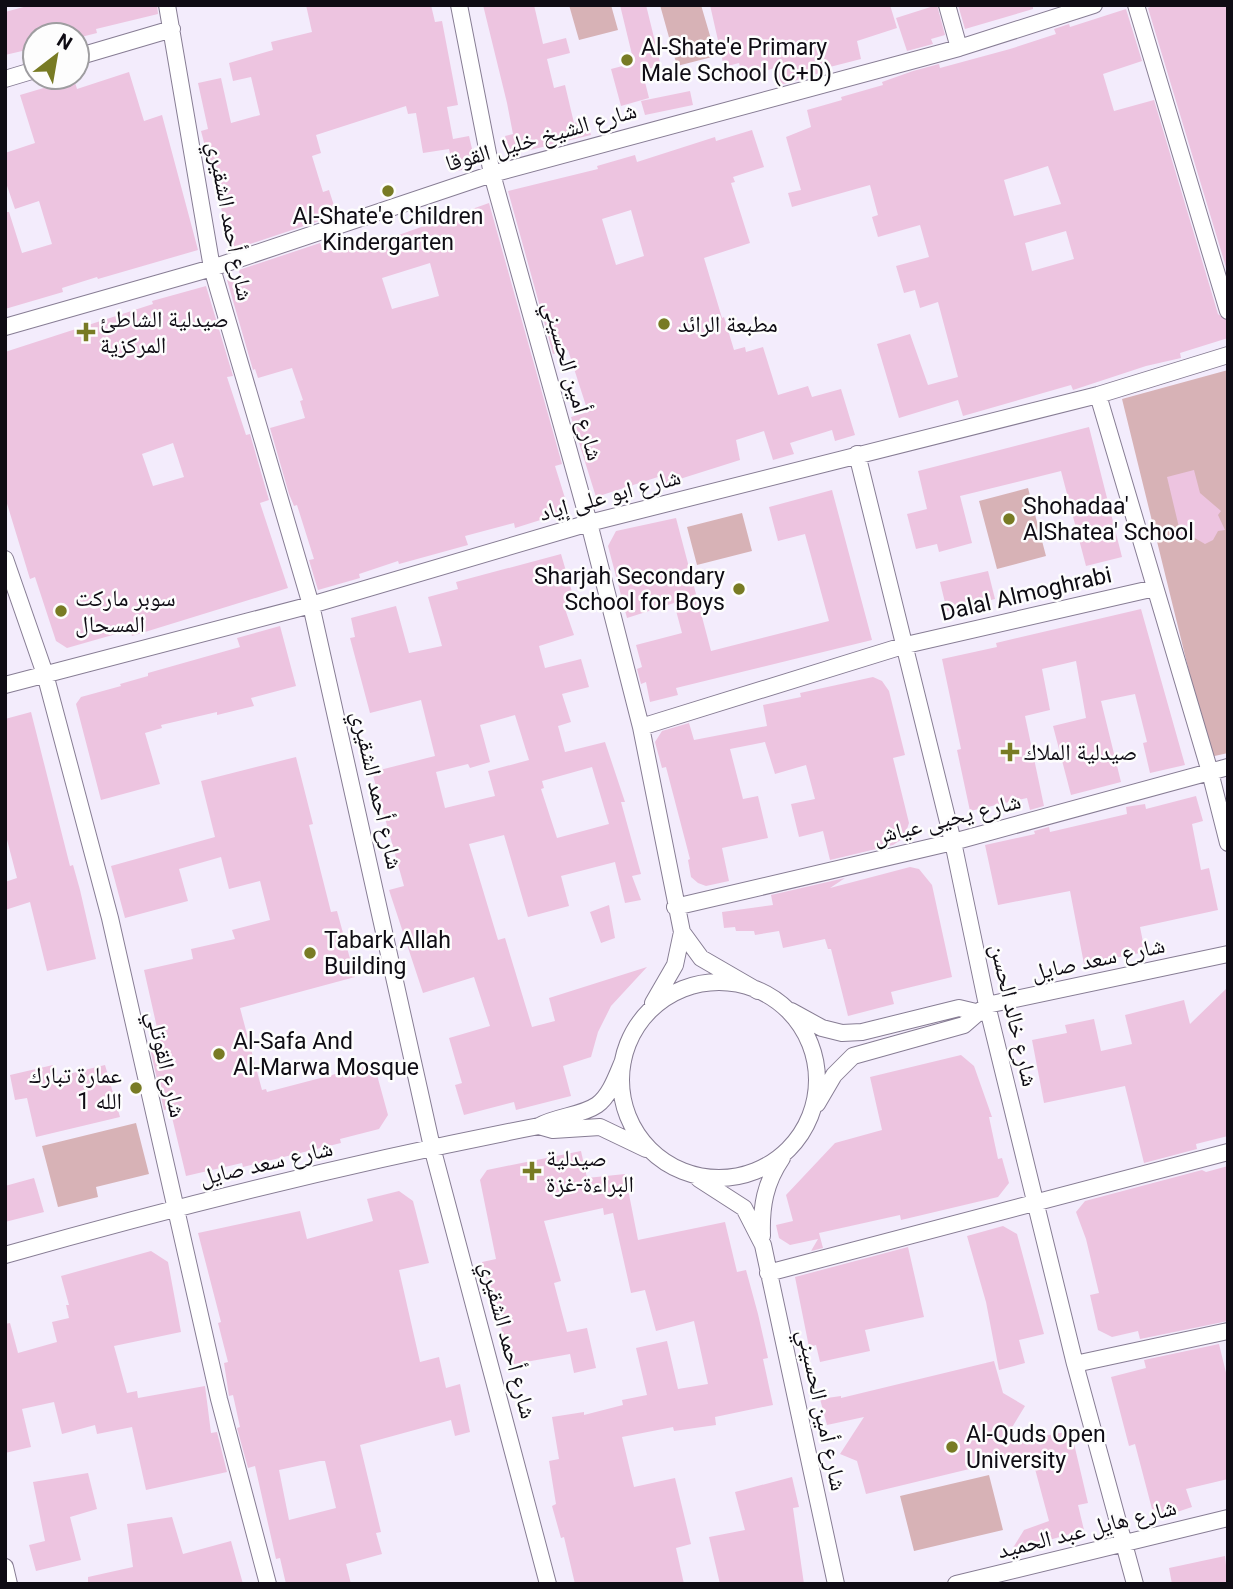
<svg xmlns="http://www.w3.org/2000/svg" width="1233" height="1589" viewBox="0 0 1233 1589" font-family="Roboto,'Noto Naskh Arabic',sans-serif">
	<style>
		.green { fill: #d7b2b6 }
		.building { fill: #edc4e0; fill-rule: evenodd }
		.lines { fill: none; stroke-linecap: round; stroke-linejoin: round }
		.minor-casing { stroke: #877d94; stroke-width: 18 }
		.minor { stroke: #fff; stroke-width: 16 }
		.poi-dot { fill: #787b24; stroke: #fdfdfd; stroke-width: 2.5 }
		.labels { text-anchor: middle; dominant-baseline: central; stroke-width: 5; stroke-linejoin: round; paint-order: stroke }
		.poi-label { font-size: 23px; fill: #0f0c14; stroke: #fdfdfd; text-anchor: start }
		.street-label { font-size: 23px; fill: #0f0c14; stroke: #fdfdfd }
	</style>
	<rect width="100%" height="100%" fill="#f3ecfc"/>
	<!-- green -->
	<path class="green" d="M569 5H611L618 30 579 40Z
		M660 5H701L716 56 677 66Z
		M1228 370V753L1210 757 1122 399Z
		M1028 488 1046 556 997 569 979 501Z
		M742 513 752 551 697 565 687 527Z
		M136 1123 149 1174 96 1187 98 1197 58 1207 42 1146Z
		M989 1475 1003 1530 914 1551 900 1496Z"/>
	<!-- building -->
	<path class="building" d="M31 5H157L158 14 96 29 97 33 77 38V35H35V48L5 55V12Z
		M306 5H431L435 22 442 21 458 105 447 107 453 139 469 136 476 166 454 172 449 149 423 153 416 113 408 114 406 106 316 135 321 153 312 156 323 192 329 190 337 215 232 250 201 131 208 129 198 83 221 78 231 123 260 115 251 77 233 81 229 63 273 50 271 42 312 32Z
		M483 5H534L543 44 566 38 570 53 547 59 554 88 565 85 574 123 586 119 591 135 510 155 505 136 513 134 507 103Z
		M620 5H646L661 66 642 70 649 98 621 106 611 69 634 63Z
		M710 5H890L897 28 857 41 861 59 822 69 823 72 781 85 775 68 743 77 739 63 724 67Z
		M937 5 945 35 931 39 933 44 907 51 896 18Z
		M958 5H1033V9L965 29Z
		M1155 5H1228V274L1148 8Z
		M1126 9 1142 61 1103 74 1114 111 1154 100 1218 314 1228 321V338L1180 353 1181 358 1146 366 1073 390 1071 385 963 416 958 400 899 418 877 344 910 334 928 385 958 377 938 302 920 308 915 290 904 293 896 266 929 257 920 225 878 237 872 217 878 215 870 185 792 207 788 193 801 190 786 137 811 127 807 110 842 100 841 97 883 85 882 82 913 71 939 64 940 68 1010 49 1056 34 1054 29 1069 24 1070 27ZM1048 166 1061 204 1014 216 1004 180ZM1066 231 1074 259 1032 271 1025 243Z
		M129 72 144 121 162 115 198 250 98 279 97 277 62 288 63 292 5 309V212H9L22 253 52 244 39 201 15 209 5 180V153L35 143 20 95 74 79 77 89Z
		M690 91 693 105 645 115 641 101Z
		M752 130 764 167 733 177 735 182 731 183 750 243 704 258 722 318 724 317 734 350 745 347 746 352 763 347 778 395 808 386 812 397 841 389 855 435 835 441 832 430 790 443 794 454 773 460 764 431 736 440 740 460 664 484 661 476 596 497 571 417 588 412 568 350 553 354 508 191 598 169 597 166 635 155 637 162 715 137 716 141ZM631 210 644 256 616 265 602 219Z
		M489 203 562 464 555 466 569 511 515 528 514 523 465 536 468 545 399 564 398 561 359 574 360 578 318 590 309 560 314 559 297 505 294 506 289 494 270 428 305 418 300 401 303 400 292 368 258 378 255 369 253 370 227 280 240 276 239 270 320 243 324 253 374 238 376 243ZM430 263 439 296 392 309 382 278Z
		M206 286 233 376 227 377 246 435 250 434 269 500 260 503 288 588 132 636 130 630 67 648 56 641 35 577 30 579 5 497V352L153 304 152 301ZM173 443 184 477 153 486 142 454Z
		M1089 427 1122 557 1086 566 1061 471 960 496 972 543 939 552 937 544 916 549 907 514 927 509 918 471Z
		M1194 470 1200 493 1221 511 1218 515 1225 530 1218 531 1213 540 1205 544 1193 537 1182 540 1167 477Z
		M832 490 872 640 676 688 678 695 650 702 646 682 641 684 637 669 642 667 636 645 682 633 674 603 627 618 608 546 616 531 676 518 711 651 829 621 805 534 778 541 769 507Z
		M561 554 575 602 564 606 574 635 539 646 545 668 581 659 589 687 562 694 571 722 558 726 565 752 605 742 625 802H621L641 874 632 876 641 900 625 903 615 862 561 876 569 906 528 917 504 835 469 844 498 940 505 938 532 1027 555 1021 549 998 647 967 611 1006 598 1032 591 1057 563 1066 571 1096 516 1110 514 1102 464 1115 455 1085 462 1083 449 1038 490 1026 474 977 423 993 389 890 404 886 372 772 435 756 421 700 370 713 350 638 355 637 351 618 396 606 409 653 442 646 428 597 458 589 456 582ZM515 715 529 760 488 771 495 796 445 808 436 772 468 764 470 768 490 762 480 725ZM592 767 609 824 557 838 541 789 544 788 542 781Z
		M988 571 995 599 947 611 940 582Z
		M1141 609 1185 765 1150 773 1143 743 1147 742 1135 694 1101 701 1121 782 1071 795 1053 726 1086 718 1076 661 1042 669 1050 710 1025 716 1044 806 1030 810 1027 798 970 811 957 750 961 749 942 659 997 647 996 643Z
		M280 626 296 686 251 698 254 706 217 715V712L161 725 162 728 145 733 160 784 101 800 76 704 81 697 121 686 120 684 148 676V673L240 647 237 638Z
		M873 677 882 681 889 691 905 755 893 758 909 823 904 838 893 845 830 860 823 831 799 837 791 804 815 799 806 765 775 774 765 742 730 749 743 799 758 796 768 838 722 848 729 881 706 886 698 883 691 877 688 860 690 859 666 767 662 768 655 742 662 731 689 723 694 740 767 726 763 705 801 697 800 693Z
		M31 712 70 866 73 865 80 890 96 959 47 971 30 902 5 910V882L17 878 5 832V719Z
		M296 757 313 824 309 825 331 912 337 911 355 977 240 1008 262 1090 266 1089 267 1092 374 1064 388 1115 379 1129 340 1139 341 1143 243 1167 242 1163 186 1176 170 1109 164 1110 149 1044 160 1041 144 970 193 959 191 949 235 939 232 930 270 920 260 881 229 889 221 857 179 869 188 901 125 918 111 866 215 837 201 781Z
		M1196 796 1203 821 1192 824 1201 870 1209 868 1218 910 1140 927 1145 952 1084 964 1070 891 998 905 985 845 1035 834 1034 831 1049 827 1050 832 1127 814 1126 807 1145 804 1146 809Z
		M910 867 919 869 932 885 952 977 891 992 894 1004 848 1016 831 949H828L825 939 783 948 779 931 755 935 754 931H736L735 927 724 928 722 912 773 905 771 895 845 878 830 888Z
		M609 905 615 938 601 943 590 912Z
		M1228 987V1136L1196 1144 1197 1149 1144 1163 1125 1086 1044 1103 1032 1040 1067 1033 1065 1025 1094 1019 1101 1051 1132 1044 1125 1015 1184 1000 1190 1024Z
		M961 1055 974 1066 992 1117H989L998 1159 1002 1158 1009 1183 998 1197 901 1220 900 1215 819 1233 823 1248 811 1251 818 1239 790 1245 779 1238 776 1225 793 1221 786 1195 835 1143 882 1130 870 1077Z
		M53 1065 56 1077 105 1065 120 1117 36 1137 27 1098 15 1100 10 1075Z
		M581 1151 587 1178 625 1174 638 1240 725 1222 737 1272 746 1270 758 1314 768 1358 763 1359 773 1405 715 1417 716 1425 674 1431 673 1427 622 1437 634 1487 675 1478 691 1544 676 1548 684 1584H575L564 1537 561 1538 552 1506 556 1504 549 1461 559 1459 552 1417 584 1412V1415L623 1405 622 1400 647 1395 636 1348 667 1341 678 1389 708 1384 694 1321 656 1331 645 1290 631 1293 613 1213 604 1215 603 1208 544 1221 561 1281 554 1283 567 1332 587 1328 596 1368 574 1373 570 1354 509 1365 495 1298 492 1299 482 1262 496 1259 480 1180 487 1170Z
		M1228 1166V1321L1140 1339 1138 1331 1112 1337 1098 1330 1090 1295 1099 1293 1086 1239 1076 1212 1085 1201 1202 1170 1206 1172Z
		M34 1178 44 1212 5 1222V1186Z
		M399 1191 413 1201 429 1263 399 1270 420 1362 439 1357 446 1388 460 1384 470 1432 455 1436 451 1420 360 1445 381 1532 376 1533 382 1554 346 1564 351 1584H286L280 1558 276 1559 255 1466 248 1468 237 1428 240 1427 233 1395 229 1396 224 1363 228 1362 218 1323 221 1322 198 1233 300 1211 307 1239 373 1221 367 1199ZM320 1461H325L336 1508 289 1520 279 1470Z
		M1003 1226 1017 1234 1044 1334 1019 1340 1025 1363 999 1370 986 1302 967 1236Z
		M908 1247 924 1317 865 1330 870 1351 820 1362 816 1345 809 1347 795 1277Z
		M151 1251 168 1262 181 1332 114 1346 127 1393 137 1391 138 1398 205 1386 211 1433 217 1432 227 1472 146 1490 132 1427 97 1434 95 1425 62 1434 54 1402 22 1409 31 1447 5 1453V1324L10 1323 18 1353 57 1342 52 1322 69 1318 66 1305H69L61 1276Z
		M1219 1344 1228 1381V1479L1186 1489 1192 1507 1168 1515 1152 1509 1135 1444 1129 1446 1111 1377 1146 1368 1144 1360Z
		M994 1361 1003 1393 1025 1406 1002 1444 1071 1431 1088 1503 1078 1505 1084 1530 1011 1551 1024 1530 1049 1521 1031 1454 866 1494 857 1461 840 1454 864 1417 827 1425 820 1399 841 1396V1398Z
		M88 1473 97 1509 70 1517 81 1560 36 1571 29 1545 45 1541 33 1482Z
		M792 1477 799 1507 793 1508 804 1584H720L709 1537 745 1530 735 1492Z
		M172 1517 183 1554 231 1541 243 1584H88V1577L133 1567 127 1524Z
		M1225 1556 1228 1584H1172L1169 1568Z"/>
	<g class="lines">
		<!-- minor casing -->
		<g class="minor-casing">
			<path id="minor" d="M167 5 212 268 311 605 432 1147 548 1584
				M459 5 492 174 589 523 641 727 682 932 701 958 758 991
				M947 5 959 48
				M1136 5 1228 311
				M77 57 172 29
				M5 79 35 70
				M5 327 212 268 492 174 959 48 1094 5
				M1098 395 1210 772 1228 843
				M857 454 953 842 987 1005 1075 1364 1135 1584
				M5 559 45 674 110 918 219 1399 268 1584
				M5 685 311 605 589 523 1098 395 1228 355
				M641 727 906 645 1155 588
				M675 907 953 842 1228 767
				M621 1080a98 98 0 1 1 196 0a98 98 0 1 1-196 0Z
				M653 1003 675 965 682 932
				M791 1011 822 1028 842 1033 862 1032 959 1008 980 1013
				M817 1104 834 1075 853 1056 964 1025 987 1005 1228 954
				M539 1126 553 1130 600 1127 646 1149
				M699 1179 744 1208 763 1245 836 1584
				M762 1236C761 1206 765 1183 782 1158
				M5 1255C181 1205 359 1161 539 1126 557 1116 581 1116 597 1105 610 1096 617 1075 623 1061
				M768 1273 1228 1152
				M1075 1364 1228 1331
				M5 1567 9 1584
				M956 1584 1228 1518"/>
		</g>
		<!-- minor -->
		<use href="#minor" class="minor"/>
	</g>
	<!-- markers -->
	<g class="poi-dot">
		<circle cx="627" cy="60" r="7"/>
		<circle cx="388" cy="191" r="7"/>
		<circle cx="664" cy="324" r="7"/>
		<path d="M82.5 321.5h7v7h7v7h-7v7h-7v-7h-7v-7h7z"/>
		<circle cx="1009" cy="519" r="7"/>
		<circle cx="739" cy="589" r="7"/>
		<circle cx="61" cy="611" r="7"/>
		<path d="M1006.5 741.5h7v7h7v7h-7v7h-7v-7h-7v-7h7z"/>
		<circle cx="310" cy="953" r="7"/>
		<circle cx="219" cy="1054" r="7"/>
		<circle cx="136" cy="1088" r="7"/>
		<path d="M528.5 1160.5h7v7h7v7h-7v7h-7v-7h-7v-7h7z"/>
		<circle cx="952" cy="1447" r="7"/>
	</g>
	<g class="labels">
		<!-- poi labels -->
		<g class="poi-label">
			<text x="641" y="47">Al-Shate'e Primary<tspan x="641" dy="26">Male School (C+D)</tspan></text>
			<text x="388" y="216" text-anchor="middle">Al-Shate'e Children<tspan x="388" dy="26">Kindergarten</tspan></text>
			<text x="100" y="319">صيدلية الشاطئ<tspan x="100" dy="26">المركزية</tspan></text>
			<text x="678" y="324">مطبعة الرائد</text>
			<text x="1023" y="506">Shohadaa'<tspan x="1023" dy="26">AlShatea' School</tspan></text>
			<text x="725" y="576" text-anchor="end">Sharjah Secondary<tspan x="725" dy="26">School for Boys</tspan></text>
			<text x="75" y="598">سوبر ماركت<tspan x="75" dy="26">المسحال</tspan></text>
			<text x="1024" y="752">صيدلية الملاك</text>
			<text x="324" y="940">Tabark Allah<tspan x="324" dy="26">Building</tspan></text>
			<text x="233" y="1041">Al-Safa And<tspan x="233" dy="26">Al-Marwa Mosque</tspan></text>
			<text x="122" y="1075" text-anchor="end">عمارة تبارك<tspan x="122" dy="26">الله 1</tspan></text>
			<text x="546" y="1158">صيدلية<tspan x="546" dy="26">البراءة-غزة</tspan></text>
			<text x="966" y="1434">Al-Quds Open<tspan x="966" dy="26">University</tspan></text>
		</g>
		<!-- street labels -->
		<g class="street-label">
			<text transform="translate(541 137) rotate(-16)">شارع الشيخ خليل القوقا</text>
			<text transform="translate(230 221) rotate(79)">شارع أحمد الشقيري</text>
			<text transform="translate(573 381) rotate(74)">شارع أمين الحسيني</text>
			<text transform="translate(610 495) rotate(-15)">شارع ابو على إياد</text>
			<text transform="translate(1026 594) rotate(-13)">Dalal Almoghrabi</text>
			<text transform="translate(377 790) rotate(77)">شارع أحمد الشقيري</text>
			<text transform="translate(947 819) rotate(-14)">شارع يحيى عياش</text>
			<text transform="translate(1098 959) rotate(-12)">شارع سعد صايل</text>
			<text transform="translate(1014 1015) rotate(77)">شارع خالد الحسن</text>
			<text transform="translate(166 1064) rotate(77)">شارع القوتلي</text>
			<text transform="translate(266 1163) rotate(-13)">شارع سعد صايل</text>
			<text transform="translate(508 1340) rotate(75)">شارع أحمد الشقيري</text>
			<text transform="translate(822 1410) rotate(78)">شارع أمين الحسيني</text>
			<text transform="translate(1087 1529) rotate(-14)">شارع هايل عبد الحميد</text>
		</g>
	</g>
	<!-- border -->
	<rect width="1233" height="1589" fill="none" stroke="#0f0c14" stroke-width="14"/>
	<!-- north arrow -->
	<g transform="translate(56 56) rotate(31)"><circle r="33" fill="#fdfdfd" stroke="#9e9da0" stroke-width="2"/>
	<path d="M0-5L12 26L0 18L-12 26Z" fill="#787b24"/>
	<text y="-10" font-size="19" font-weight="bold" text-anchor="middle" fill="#0f0c14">N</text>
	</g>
</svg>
